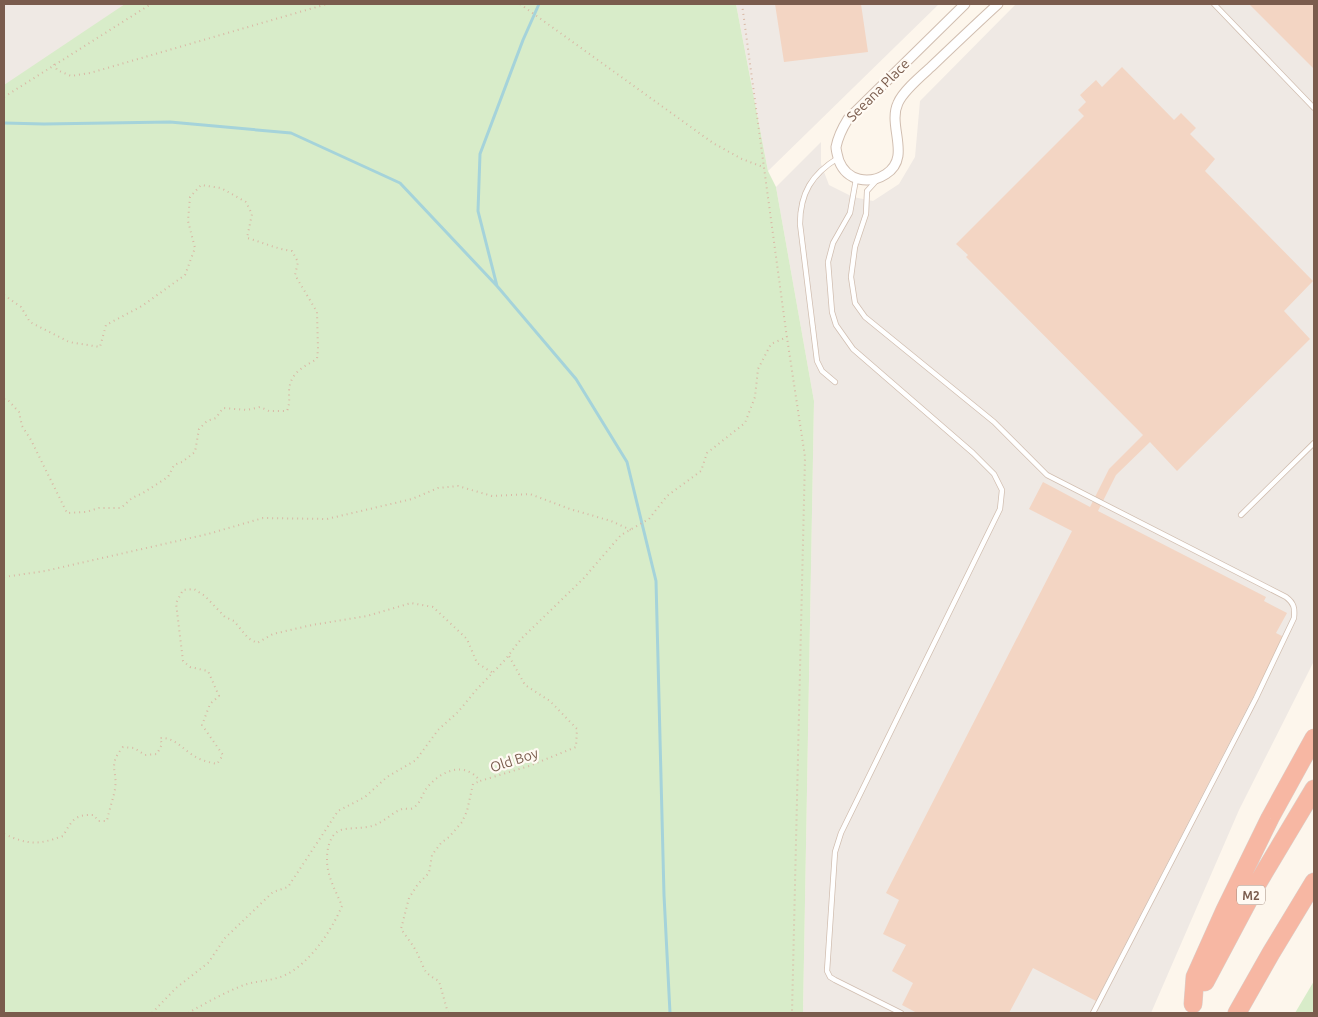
<svg xmlns="http://www.w3.org/2000/svg" width="1318" height="1017" viewBox="0 0 1318 1017" font-family="Ubuntu,sans-serif">
	<style>
		.industrial { fill: #efe9e4 }
		.green { fill: #d8ecc9 }
		.lines { fill: none; stroke-linecap: round; stroke-linejoin: round }
		.stream { stroke: #a5d3da; stroke-width: 3 }
		.building { fill: #f3d5c3 }
		.service-casing { stroke: #d1beb0; stroke-width: 6 }
		.minor-casing { stroke: #d1beb0; stroke-width: 11 }
		.motorway-casing { stroke: #dad1cd; stroke-width: 19 }
		.path { stroke: #d9b8a5; stroke-width: 2; stroke-dasharray: 1 4; stroke-linecap: butt }
		.service { stroke: #fff; stroke-width: 4.5 }
		.minor { stroke: #fff; stroke-width: 9 }
		.motorway { stroke: #f7b7a3; stroke-width: 18 }
		.labels { text-anchor: middle; dominant-baseline: central; stroke-width: 4.5; stroke-linejoin: round; paint-order: stroke }
		.shield { fill: #fffaf3; stroke: #a28b7f; stroke-width: 1 }
		.shield-label { font-size: 12px; font-weight: bold; fill: #7a5c4d }
		.street-label { font-size: 14px; fill: #7a5c4d; stroke: #fffaf3 }
	</style>
	<rect width="100%" height="100%" fill="#fdf6ec"/>
	<!-- industrial -->
	<path class="industrial" d="M4 4H133L4 86Z
		M736 4H939L768 171Z
		M1016 4H1314V661L1239 810 1151 1013H803L814 401 776 187 821 142V164L829 185 853 197 873 201 899 184 915 157 920 101Z"/>
	<!-- green -->
	<path class="green" d="M125 4H736L768 171 776 187 814 401 803 1013H4V85Z
		M1314 981V1013H1295Z"/>
	<g class="lines">
		<!-- stream -->
		<path class="stream" d="M539 4 523 40 480 154 478 211 497 286 576 379 627 462 656 581 664 895 670 1013
			M4 123 44 124 170 122 291 133 400 183 497 286"/>
	</g>
	<!-- building -->
	<path class="building" d="M775 4H861L868 52 784 62Z
		M1249 4H1314V69Z
		M1122 67 1174 120 1181 113 1196 128 1190 134 1215 159 1205 171 1313 281 1284 311 1310 339 1177 471 1150 442 1116 475 1098 511 1266 597 1264 601 1287 613 1276 633 1284 637 1096 1001 1033 968 1009 1013H917L902 1005 913 983 892 971 906 945 883 934 899 900 886 893 1072 531 1029 509 1043 482 1090 507 1109 469 1143 435 966 257 968 255 956 244 1084 116 1078 110 1086 102 1080 95 1096 80 1102 87Z"/>
	<g class="lines">
		<!-- service casing -->
		<g class="service-casing">
			<path id="service" d="M1214 4 1314 108
				M856 179 850 213 833 243 828 262 832 312 836 325 853 349 973 453 994 474 1002 490 1000 509 841 833 835 852 827 971 830 977 835 980 901 1013
				M877 180 867 191 866 214 855 247 851 277 855 303 865 317 994 422 1047 475 1286 597C1294 603 1295 608 1294 618L1256 698 1093 1013
				M835 382 822 371 817 361 800 224C800 193 812 174 838 158
				M1241 515 1314 443"/>
		</g>
		<!-- minor casing -->
		<g class="minor-casing">
			<path id="minor" d="M965 4 848 119C843 127 838 137 836 147 836 151 838 157 839 161 847 181 869 185 886 174 912 157 887 126 898 103 903 91 921 76 931 67 953 46 975 25 998 4"/>
		</g>
		<!-- motorway casing -->
		<g class="motorway-casing">
			<path id="motorway" d="M1205 982 1256 886 1314 789
				M1193 1004 1195 977 1225 910 1270 818 1314 738
				M1237 1013 1271 953 1314 882"/>
		</g>
		<!-- path -->
		<path class="path" d="M520 4 713 143 742 159 763 167
			M742 4 786 331 805 457 792 1013
			M54 64 57 70 71 76 90 73 327 4
			M4 97 151 4
			M4 295 21 307 30 322 69 342 100 347 106 325 142 306 185 275 195 248 188 221 190 197 201 185 221 188 246 202 252 214 247 238C262 242 276 249 292 251L298 262 295 275 317 312 318 349 317 359C303 367 290 373 289 391 289 399 290 403 287 411H269L260 407 247 410 223 408 216 418 207 421 199 429 195 452 182 462 174 465 168 477 143 493 132 498 121 508H99L86 512 67 513 31 440 22 426 19 412 7 399H4
			M4 577 45 571 208 534 263 518 327 519 412 499 438 488 458 486 492 496 530 494 570 509 611 521 631 530
			M4 834C29 845 38 845 63 836 72 820 75 814 94 815L98 821H107C109 810 113 800 115 789 118 770 107 766 123 747L134 748 145 755 157 754 162 744 160 738C173 737 181 747 191 754 199 760 208 762 217 764L223 755 202 725 210 704 219 696 208 671 190 667 183 661 176 603 183 590 194 589 205 596 225 617 234 621 248 638 257 643 273 634 312 625 367 616 411 603 433 607 467 639 477 663 493 673
			M152 1013 176 988 208 963 225 938 273 892 288 887 338 811 365 797 387 777 416 760 438 730 458 712 477 689 505 660 521 639 583 579 621 535 649 519 667 496 701 471 707 453 745 423 755 397 758 369 771 344 787 337
			M188 1013C204 1004 222 994 239 987 252 981 264 982 277 978 305 971 331 932 342 906 338 896 332 885 329 874 325 861 326 835 341 830 352 827 365 829 375 825 385 821 393 812 402 809 405 808 410 810 413 808 420 804 422 795 426 789 440 771 464 760 480 781L529 766 576 747 577 729 550 701 525 685 509 656
			M448 1013 439 981C423 972 426 972 419 957 415 947 407 938 401 929L409 898 418 884 429 873 432 855 441 843 449 837 462 822 467 811 473 784 480 781"/>
		<!-- service -->
		<use href="#service" class="service"/>
		<!-- minor -->
		<use href="#minor" class="minor"/>
		<!-- motorway -->
		<use href="#motorway" class="motorway"/>
	</g>
	<g class="labels">
		<!-- shield labels -->
		<rect class="shield" x="1237" y="885.5" width="28" height="19" rx="4"/>
		<g class="shield-label">
			<text x="1251" y="895">M2</text>
		</g>
		<!-- street labels -->
		<g class="street-label">
			<text transform="translate(878 90) rotate(-45)">Seeana Place</text>
			<text transform="translate(514 760) rotate(-18)">Old Boy</text>
		</g>
	</g>
	<!-- border -->
	<rect width="1318" height="1017" fill="none" stroke="#7a5c4d" stroke-width="10"/>
</svg>
